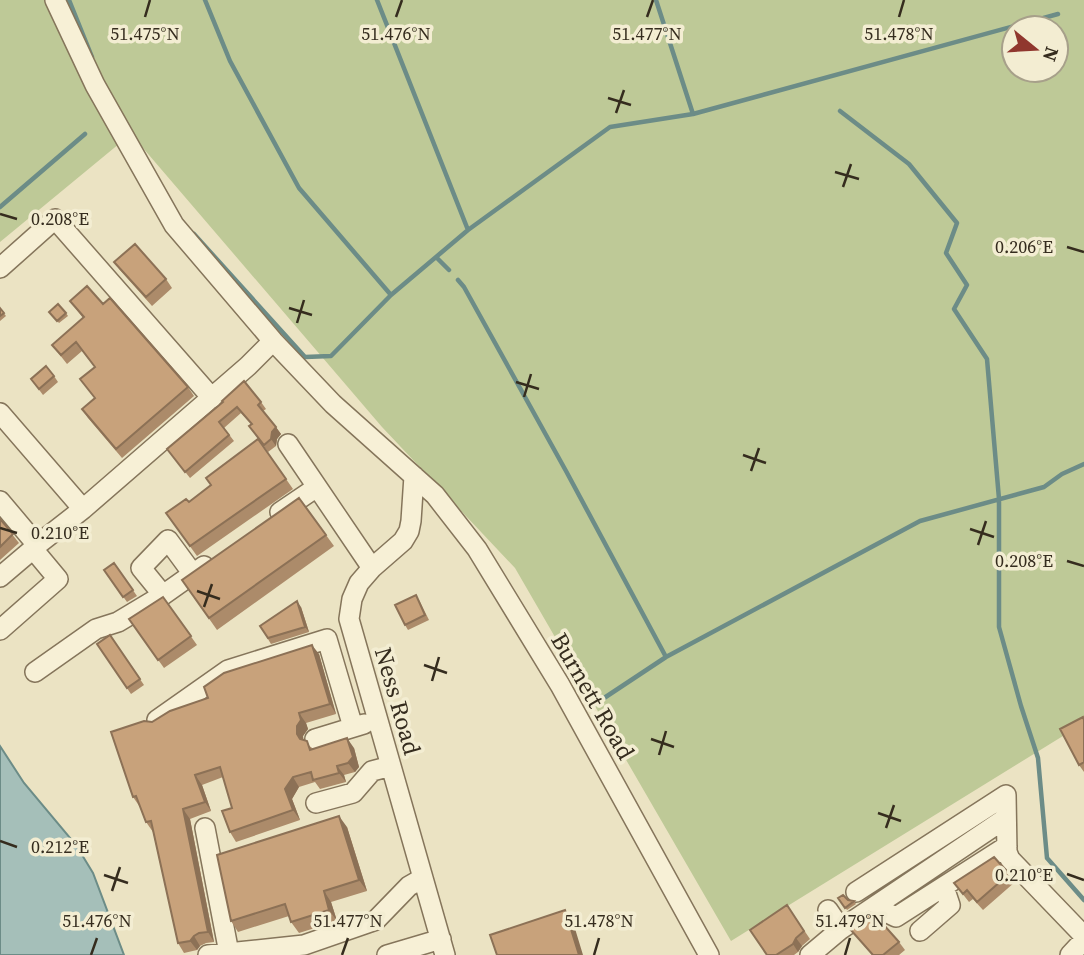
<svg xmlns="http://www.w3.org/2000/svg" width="1084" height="955" viewBox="0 0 1084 955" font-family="'Source Serif 4',serif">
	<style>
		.green { fill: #bec997; fill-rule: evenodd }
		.water { fill: #a5bfb9; stroke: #6c8c87; stroke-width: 2 }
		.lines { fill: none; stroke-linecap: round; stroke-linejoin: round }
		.stream { stroke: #6c8c87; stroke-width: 4.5 }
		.minor-casing { stroke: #85755b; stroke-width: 22 }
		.minor { stroke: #f7f0d6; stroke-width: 19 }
		.wall { fill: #ac8b6a }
		.shaded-wall { fill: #8c7156 }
		.building { fill: #c8a27b; stroke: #8c7156; stroke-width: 2 }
		.ticks { fill: none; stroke: #352c1e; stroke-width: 2.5 }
		.labels { text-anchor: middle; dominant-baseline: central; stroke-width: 7; stroke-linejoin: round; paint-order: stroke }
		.street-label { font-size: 24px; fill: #352c1e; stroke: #f3edd2 }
		.ticks-label { font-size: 18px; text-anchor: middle; fill: #352c1e; stroke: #f3edd2; stroke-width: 7; stroke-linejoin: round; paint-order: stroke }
	</style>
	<rect width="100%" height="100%" fill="#ebe3c3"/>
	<!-- green -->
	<path class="green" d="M0 0H1084V723L731 941 515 568 382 427 131 134 0 242ZM1014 28H1056V70H1014Z"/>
	<!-- water -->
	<path class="water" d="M0 746 24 783 76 845 93 873 124 955H0Z"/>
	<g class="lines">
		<!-- stream -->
		<path class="stream" d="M69 0 92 57
			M205 0 230 61 299 188 391 295
			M377 0 468 230
			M656 0 693 114
			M840 111 909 164 957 223 946 253 967 285 954 309 987 359 999 499V627L1021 706 1038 758 1047 858 1084 900
			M0 207 85 134
			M194 234 305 357 331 356 391 295 468 230 610 127 693 114 1058 14
			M436 257 449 270
			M458 280 464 287 566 471 666 657
			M589 708 666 657 920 521 1044 487 1062 474 1084 464"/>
		<!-- minor casing -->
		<g class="minor-casing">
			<path id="minor" d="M55 0 95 85 174 225 273 341 333 404 435 495 477 549 560 685 709 955
				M0 268 55 219 212 398
				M0 413 83 509
				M288 444 372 568
				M414 476 411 521 409 531 403 541 372 568 359 583 352 599 349 619 445 955
				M0 501 37 545 83 509 248 366 273 341
				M280 512 317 487
				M0 577 33 549
				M163 595 141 568 168 540 193 574
				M0 630 58 579 33 549 37 545
				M35 672 96 629 118 622 163 595 204 566
				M157 720 228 670 327 639 353 727
				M315 739 364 724
				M316 803 353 793 372 771 391 766
				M205 828 229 953
				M856 892 1006 795 1007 852 1010 859 1084 936
				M875 907 896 917 1007 846
				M828 910 841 929 1006 818
				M920 931 950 905 944 887
				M208 955 304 945 376 920 409 886 423 878
				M387 955 441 939
				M810 955 841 929
				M1070 955 1084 940"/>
		</g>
		<!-- minor -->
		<use href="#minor" class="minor"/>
	</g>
	<!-- wall -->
	<path class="wall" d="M114 262 166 279 172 288 152 306 120 270Z
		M70 301 103 304 188 387 194 396 122 458 88 418 82 409 95 398 80 379 95 367 82 351 67 364 52 345 83 318Z
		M0 308 6 316 0 321Z
		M49 312 66 313 68 316 59 323Z
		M54 376 58 382 43 395 31 379Z
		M223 402H261L266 409 263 411 281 434 277 439 276 446 268 452 249 426 251 424 241 413 224 428 234 441 190 478 167 449Z
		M258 439 293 489 197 556 166 513 189 502 211 485Z
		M299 498 334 546 217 630 182 580Z
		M0 519 19 543 0 560Z
		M114 563 137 596 127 602 104 570Z
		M163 597 197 645 164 668 129 619Z
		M419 600 429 620 408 630 405 625Z
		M301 607 309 632 271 644 260 626Z
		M110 635 144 685 131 694 97 644Z
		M319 654 336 714 306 723 308 729 303 736V740L313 749 354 748 359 767 355 772 344 775 346 782 320 789 315 782 299 787 292 799 300 820 236 842 230 832 232 808 223 777 202 785 211 811 190 819 214 942 206 943 200 946 197 950 184 953 178 943 153 832 146 822 140 807 133 797 152 722 208 698Z
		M1084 719V772L1079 765Z
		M347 827 367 891 331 902 337 921 299 933 291 922 289 916 238 932 231 921Z
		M1009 874 1015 882 983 910 973 899 969 902 954 883Z
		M838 898 854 901 856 904 847 910Z
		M787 905 810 939 802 946 798 952 794 955H767Z
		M850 929 899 942 905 950 899 955H872Z"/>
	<!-- shaded-wall -->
	<path class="shaded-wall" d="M276 427 281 434 277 439 276 446 271 439 272 432Z
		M297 601 301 607 309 632 305 627Z
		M312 645 319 654 336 714 330 704Z
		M299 713 306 723 308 729 303 736 304 743 297 734V726Z
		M347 738 354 748 359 767 355 772 348 763Z
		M337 766 344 775 346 782 339 773Z
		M195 775 202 785 211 811 205 802Z
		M293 777 299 787 292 799 300 820 293 810 285 789Z
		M183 809 190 819 214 942 208 932Z
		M339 816 347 827 367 891 359 880Z
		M324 891 331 902 337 921 329 910Z
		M565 910 573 922 583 955H579Z
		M194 936 200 946 197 950 190 941Z
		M796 938 802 946 798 952 793 944Z"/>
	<!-- building -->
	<path class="building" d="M135 244 166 279 146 297 114 262Z
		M87 286 103 304 110 298 188 387 116 449 82 409 95 398 80 379 95 367 76 342 61 355 52 345 84 317 70 301Z
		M58 304 66 313 57 321 49 312Z
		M0 308 4 313 0 316Z
		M46 366 54 376 39 389 31 379Z
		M244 381 261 402 258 405 276 427 272 432 271 439 264 445 249 426 252 424 237 407 219 422 229 435 185 472 167 449 223 402 222 401Z
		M258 439 286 479 190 546 166 513 186 499 189 502 211 485 206 478Z
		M299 498 326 535 209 618 182 580Z
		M0 519 13 534 0 547Z
		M114 563 133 590 123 597 104 570Z
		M416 595 425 615 405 625 395 605Z
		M163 597 191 636 158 660 129 619Z
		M297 601 305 627 268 638 260 626Z
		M110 635 140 679 127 688 97 644Z
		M312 645 330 704 299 713 301 720 297 726V734L300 739 307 741 310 750 347 738 353 757 348 763 337 766 339 773 313 780 311 772 293 777 285 789 293 810 230 832 222 811 232 808 220 767 195 775 205 802 183 809 208 932 199 933 194 936 190 941 178 943 151 821 146 822 136 796 133 797 111 732 144 721 152 722 170 711 208 698 204 687 224 673Z
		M1083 717 1084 720V762L1079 765 1060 729Z
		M339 816 359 880 324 891 329 910 291 922 285 904 231 921 217 855Z
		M994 857 1009 874 977 902 967 890 963 894 954 883Z
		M843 895 848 900 854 901 845 908 838 898Z
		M787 905 804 931 796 938 793 944 776 955H767L750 930Z
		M565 910 579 955H497L490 935Z
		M869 912 875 915 899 942 883 955H873L850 929Z"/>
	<!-- ticks -->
	<path class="ticks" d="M145 17 150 0M396 17 402 0M647 17 653 0M899 17 904 0M608 98 631 105M616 113 624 90M835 172 859 179M843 187 851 164M0 214 17 219M1067 247 1084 252M289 308 312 315M297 323 304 300M516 382 539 389M524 397 531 374M743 455 766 463M751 471 759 448M0 528 17 533M970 529 994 537M978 545 986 521M1067 561 1084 566M197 591 220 599M204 607 212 584M424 665 447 673M432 681 439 657M651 739 674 747M659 755 666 731M878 813 901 821M886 828 894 805M0 841 17 847M1067 874 1084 880M104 875 128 883M112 891 120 867M91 955 97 938M342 955 348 938M594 955 599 938M845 955 850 938"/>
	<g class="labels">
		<!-- street labels -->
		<g class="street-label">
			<text transform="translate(593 696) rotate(60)">Burnett Road</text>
			<text transform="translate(398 701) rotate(74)">Ness Road</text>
		</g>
	</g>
	<g class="ticks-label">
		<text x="145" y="40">51.475°N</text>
		<text x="396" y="40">51.476°N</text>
		<text x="647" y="40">51.477°N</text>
		<text x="899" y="40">51.478°N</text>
		<text x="60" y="225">0.208°E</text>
		<text x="1024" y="253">0.206°E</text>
		<text x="60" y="539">0.210°E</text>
		<text x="1024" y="567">0.208°E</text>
		<text x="60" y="853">0.212°E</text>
		<text x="1024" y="881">0.210°E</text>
		<text x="850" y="927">51.479°N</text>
		<text x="97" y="927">51.476°N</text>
		<text x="348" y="927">51.477°N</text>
		<text x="599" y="927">51.478°N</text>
	</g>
	<!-- north arrow -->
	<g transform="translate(1035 49) rotate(108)"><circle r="33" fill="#f3edd2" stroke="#a7a08a" stroke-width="2"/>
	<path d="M0-5L12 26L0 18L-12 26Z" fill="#90372e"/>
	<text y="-10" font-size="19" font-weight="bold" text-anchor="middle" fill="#352c1e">N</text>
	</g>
</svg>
